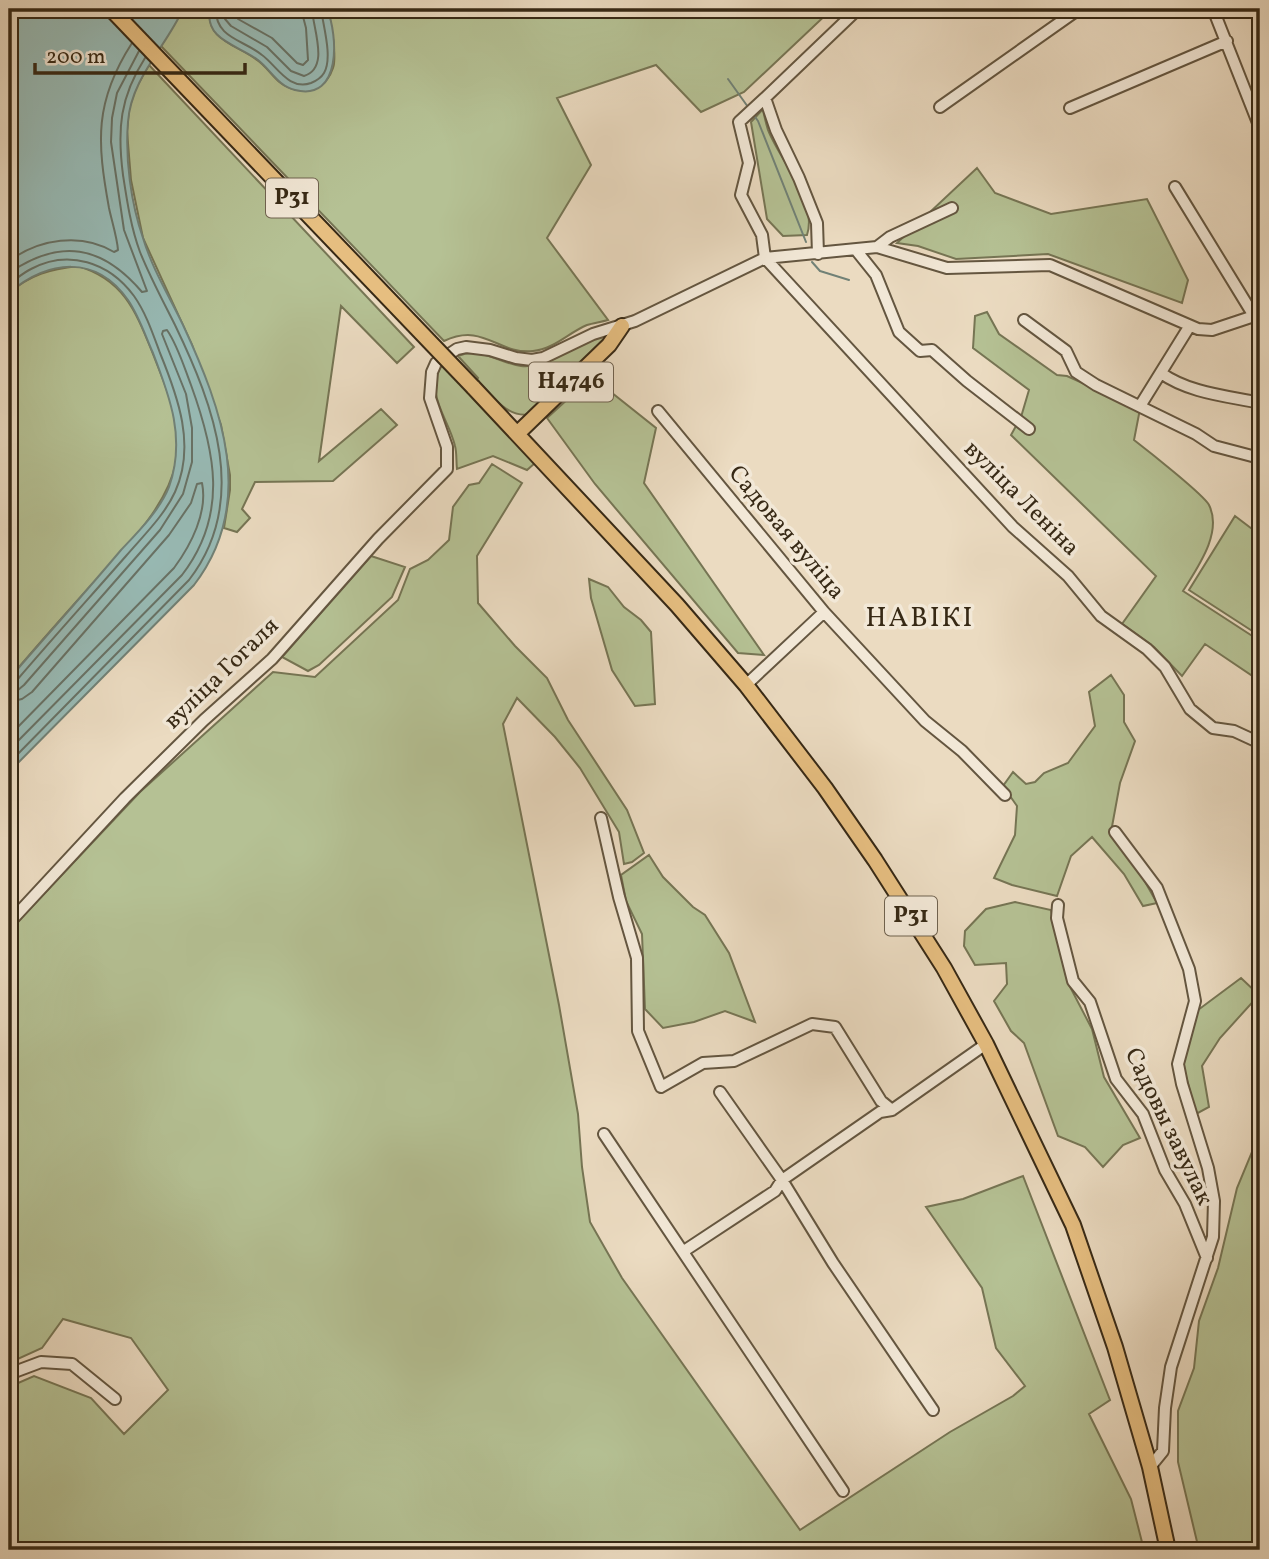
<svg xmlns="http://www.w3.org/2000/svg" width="1269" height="1559" viewBox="0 0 1269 1559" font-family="Vollkorn,serif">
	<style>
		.green { fill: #b5c194; stroke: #767554; stroke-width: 2 }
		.water { fill: #98bbb6; stroke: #718176; stroke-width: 2 }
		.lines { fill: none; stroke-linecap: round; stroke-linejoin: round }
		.shore { stroke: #687266; stroke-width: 2 }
		.stream { stroke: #718176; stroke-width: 2 }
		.minor-casing { stroke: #645640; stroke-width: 14 }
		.major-casing { stroke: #372915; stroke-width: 18 }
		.minor { stroke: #f2e8d7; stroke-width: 10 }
		.major { stroke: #e6be80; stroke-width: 14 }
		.major-bridge-casing { stroke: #372915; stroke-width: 18; stroke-linecap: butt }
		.major-bridge { stroke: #e6be80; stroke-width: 14 }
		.labels { text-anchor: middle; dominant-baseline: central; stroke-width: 7; stroke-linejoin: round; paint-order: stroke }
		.shield { fill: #f2e8d7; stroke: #6f624f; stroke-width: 2 }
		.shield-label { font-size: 23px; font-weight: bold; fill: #372915 }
		.street-label { font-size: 24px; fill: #372915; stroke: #f2e8d7 }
		.quarter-label { font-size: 28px; letter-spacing: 2px; fill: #372915; stroke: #f2e8d7 }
	</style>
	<rect width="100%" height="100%" fill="#ebdbc1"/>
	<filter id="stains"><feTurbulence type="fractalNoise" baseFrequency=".00286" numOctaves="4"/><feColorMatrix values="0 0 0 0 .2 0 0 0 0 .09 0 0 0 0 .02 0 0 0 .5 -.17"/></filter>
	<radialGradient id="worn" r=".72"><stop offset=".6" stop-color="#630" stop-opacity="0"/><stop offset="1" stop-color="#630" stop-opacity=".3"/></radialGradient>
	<!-- green -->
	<path class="green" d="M183 9H210C205 40 238 45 257 60 269 68 276 84 290 88 308 95 327 87 333 68 337 57 331 19 327 9H832L744 92 701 112 656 65 557 98 591 165 547 238 608 320C601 322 594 323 587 325 568 333 554 349 533 351 498 355 484 322 444 341L161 46Z
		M149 65 414 347 397 363 341 306 319 461 381 409 397 425 333 481 255 482 242 509 250 518 237 532 224 528 230 490V475L221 425 192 345 143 238 131 180 127 131 129 109 136 88Z
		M763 109C764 116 766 123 768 130 780 161 818 201 807 235L783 236 767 219 751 122Z
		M977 168 995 193 1051 214 1147 199 1188 280 1182 303 1048 254 956 259 918 246 897 243Z
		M78 266C122 279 135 309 151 349 165 385 183 422 176 462 167 510 118 555 86 591 60 620 34 649 9 679V293C30 275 50 269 78 266Z
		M987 312 999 334 1057 375 1067 376 1140 409 1134 440C1147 450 1204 495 1209 505 1223 533 1197 568 1183 591L1260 641V681L1205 644 1182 676 1154 647 1122 624 1156 576 1011 435 1021 417 1029 390 973 348 975 316Z
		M597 335 604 336 606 340 531 414C507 419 493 396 477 380L478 378 458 356C480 346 499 363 521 366 546 369 575 346 597 335Z
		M442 365 535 463 527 470 493 456 457 469C456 462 457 453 455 446 449 419 423 392 442 365Z
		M592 377 656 428 644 483 764 655 738 653 595 484 547 418Z
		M492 464 522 483 477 556 478 603 515 646 547 678 568 720 627 810 644 853 632 862 624 864 619 832 580 768 555 737 517 698 503 724 559 1005 578 1114 582 1167 590 1222 622 1278 800 1530 950 1432 1013 1396 1025 1386 996 1348 982 1288 926 1207 963 1199 1023 1176 1110 1400 1089 1414 1131 1499 1144 1550H9V1387L34 1376 91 1398 124 1434 168 1390 131 1338 63 1319 42 1348 9 1363V931L140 792 273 672 315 677 398 600 410 569 428 560 449 540 453 507 469 485 479 483Z
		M1235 516 1260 535V636L1189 590Z
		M371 556 405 567 392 597 319 665 308 671 282 657Z
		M589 579 608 587 624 607 641 620 651 632 655 704 635 706 612 670 591 598Z
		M1111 675 1124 695V722L1135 741 1120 783 1111 832 1135 864 1157 903 1143 906 1124 874 1092 837 1071 856 1057 896 1012 885 994 878 1015 835 1017 806 1003 786 1013 772 1026 784 1035 782 1044 773 1068 763 1095 726 1089 692Z
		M649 855 663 877 693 907 705 915 729 953 755 1022 725 1011 694 1022 663 1028 645 1009 642 934 626 901 621 875Z
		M1015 902 1051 910 1068 983 1092 1029 1104 1077 1140 1138 1123 1145 1103 1167 1085 1147 1058 1136 1024 1043 1011 1031 994 1001 1007 984 1006 963 975 965 964 946 965 931 986 909Z
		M1241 978 1259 995 1220 1038 1202 1066 1209 1107 1196 1114 1183 1065 1198 1010Z
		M1260 1142V1550H1199L1178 1462V1411L1194 1368 1199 1321 1218 1268 1237 1188 1254 1147Z"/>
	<!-- water -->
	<path class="water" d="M9 9H183C166 47 131 78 128 122 125 159 131 203 143 238 152 268 169 296 183 325 222 409 257 503 194 585L9 772V679C46 636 84 594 121 550 138 532 160 510 169 487 186 439 170 397 153 353 145 335 139 316 128 300 96 254 48 260 9 293Z
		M210 9H327C338 35 342 102 295 90 278 86 271 70 258 60 238 45 204 40 210 9Z"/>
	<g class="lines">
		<!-- shore -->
		<path class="shore" d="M216 9C215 38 244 40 262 55 277 66 289 91 311 83 316 81 321 78 324 73 333 58 323 25 321 9
			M225 9V19L231 26 267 47 291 71 304 76C330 68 313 29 312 9
			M235 9 238 19 272 38 297 63 303 65 308 60 306 28 301 9
			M9 261C39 239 81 232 114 252L118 250C117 237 112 222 109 208 97 142 94 102 132 43
			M9 273C60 238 102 245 142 292L147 291 124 230 111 142 112 118 117 93 139 51
			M9 284C16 279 23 273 31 269 68 249 109 262 134 296 146 313 153 334 160 353 178 397 196 446 175 492 164 516 143 536 126 556 90 597 53 638 17 680L9 682
			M9 691 18 690 24 685 160 530 183 494 192 462V428L186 394 162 334 163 331 167 330C178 346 184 367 191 385 215 451 229 514 182 575L9 750
			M9 702 22 699 32 692 169 535 191 503 197 484 202 483C208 512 191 545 174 568L9 736
			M9 763 189 580C250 501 214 406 175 325 163 301 150 277 140 252 131 228 127 201 123 175 117 129 120 97 145 58"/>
		<!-- stream -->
		<path class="stream" d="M728 79 748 107
			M753 114 758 121 806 242
			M812 262 820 271 849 280"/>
		<!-- minor casing -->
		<g class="minor-casing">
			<path id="minor" d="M1213 9 1260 128
				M765 98 739 122 749 163 741 195 762 235 765 258
				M940 107 1079 9
				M1070 108 1227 41
				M1175 187 1254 316
				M877 247 890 237 952 208
				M856 250 876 275 899 332 920 351 932 350 967 381 1029 429
				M818 254 817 223 799 178 776 130 765 98 858 9
				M765 258 1013 527 1068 576 1101 616 1147 649 1165 667 1190 709 1213 728 1234 731 1260 743
				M1024 320 1066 351 1076 372 1096 385 1196 434 1214 446 1252 456
				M1161 373C1189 393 1227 396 1260 403
				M1140 406 1189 327
				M658 411 824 612 925 721 962 751 1005 795
				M746 685 824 612
				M601 818 619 897 637 958 638 1031 661 1087 703 1063 734 1061 812 1024 835 1027 881 1101 892 1110
				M1115 832 1157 888 1189 969 1195 1001 1178 1064 1182 1084 1208 1168 1214 1201 1213 1237 1171 1367 1165 1408 1163 1451 1150 1467
				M1058 905 1057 918 1073 981 1090 1002 1116 1079 1143 1114 1165 1170 1185 1204 1207 1258
				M9 923 125 798 204 720 272 659 378 539 447 469V447L430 398 432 372 436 363 457 349 466 347 490 350 516 358 532 360 543 358 593 334 635 321 765 258 877 247 947 268 1050 265 1198 329 1212 330 1260 314
				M720 1092 782 1180 833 1263 933 1410
				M604 1134 843 1491
				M684 1251 775 1191 782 1180 880 1112 892 1110 986 1044
				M9 1374 41 1362 72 1364 115 1399"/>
		</g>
		<!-- major casing -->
		<g class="major-casing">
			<path id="major" d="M473 387 677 605 746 685 825 788 875 860 944 968 986 1044 1073 1225 1115 1347 1150 1467 1168 1550
				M517 434 609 345 622 326"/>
		</g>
		<!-- minor -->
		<use href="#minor" class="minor"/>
		<!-- major -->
		<use href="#major" class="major"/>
		<!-- major-bridge casing -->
		<g class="major-bridge-casing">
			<path id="major-bridge" d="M111 9 473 387"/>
		</g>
		<!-- major-bridge -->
		<use href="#major-bridge" class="major-bridge"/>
	</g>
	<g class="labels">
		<!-- shield labels -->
		<g class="shield">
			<rect x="266" y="178.5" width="52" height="39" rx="5"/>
			<rect x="529" y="362.5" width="84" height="39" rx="5"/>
			<rect x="885" y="896.5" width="52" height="39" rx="5"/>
		</g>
		<g class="shield-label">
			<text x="292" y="198">Р31</text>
			<text x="571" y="382">Н4746</text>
			<text x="911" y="916">Р31</text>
		</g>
		<!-- street labels -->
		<g class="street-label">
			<text transform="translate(1021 499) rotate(45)">вуліца Леніна</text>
			<text transform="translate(786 533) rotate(50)">Садовая вуліца</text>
			<text transform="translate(222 674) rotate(-44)">вуліца Гогаля</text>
			<text transform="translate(1168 1127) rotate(64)">Садовы завулак</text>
		</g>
		<!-- quarter labels -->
		<g class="quarter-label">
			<text x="920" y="618">НАВІКІ</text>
		</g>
	</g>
	<!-- margin -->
	<rect width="1269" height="1559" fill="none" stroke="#ebdbc1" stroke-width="35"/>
	<rect x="10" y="10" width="1248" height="1538" fill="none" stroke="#372915" stroke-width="3.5"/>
	<rect x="18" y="18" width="1234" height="1524" fill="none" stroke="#372915" stroke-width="2"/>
	<!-- scale -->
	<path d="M35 63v10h210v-10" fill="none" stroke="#372915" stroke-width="3.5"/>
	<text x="46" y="63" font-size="21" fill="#372915" stroke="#f2e8d7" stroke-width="5" paint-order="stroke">200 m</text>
	<rect width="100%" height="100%" filter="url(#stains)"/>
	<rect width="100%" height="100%" fill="url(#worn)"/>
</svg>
